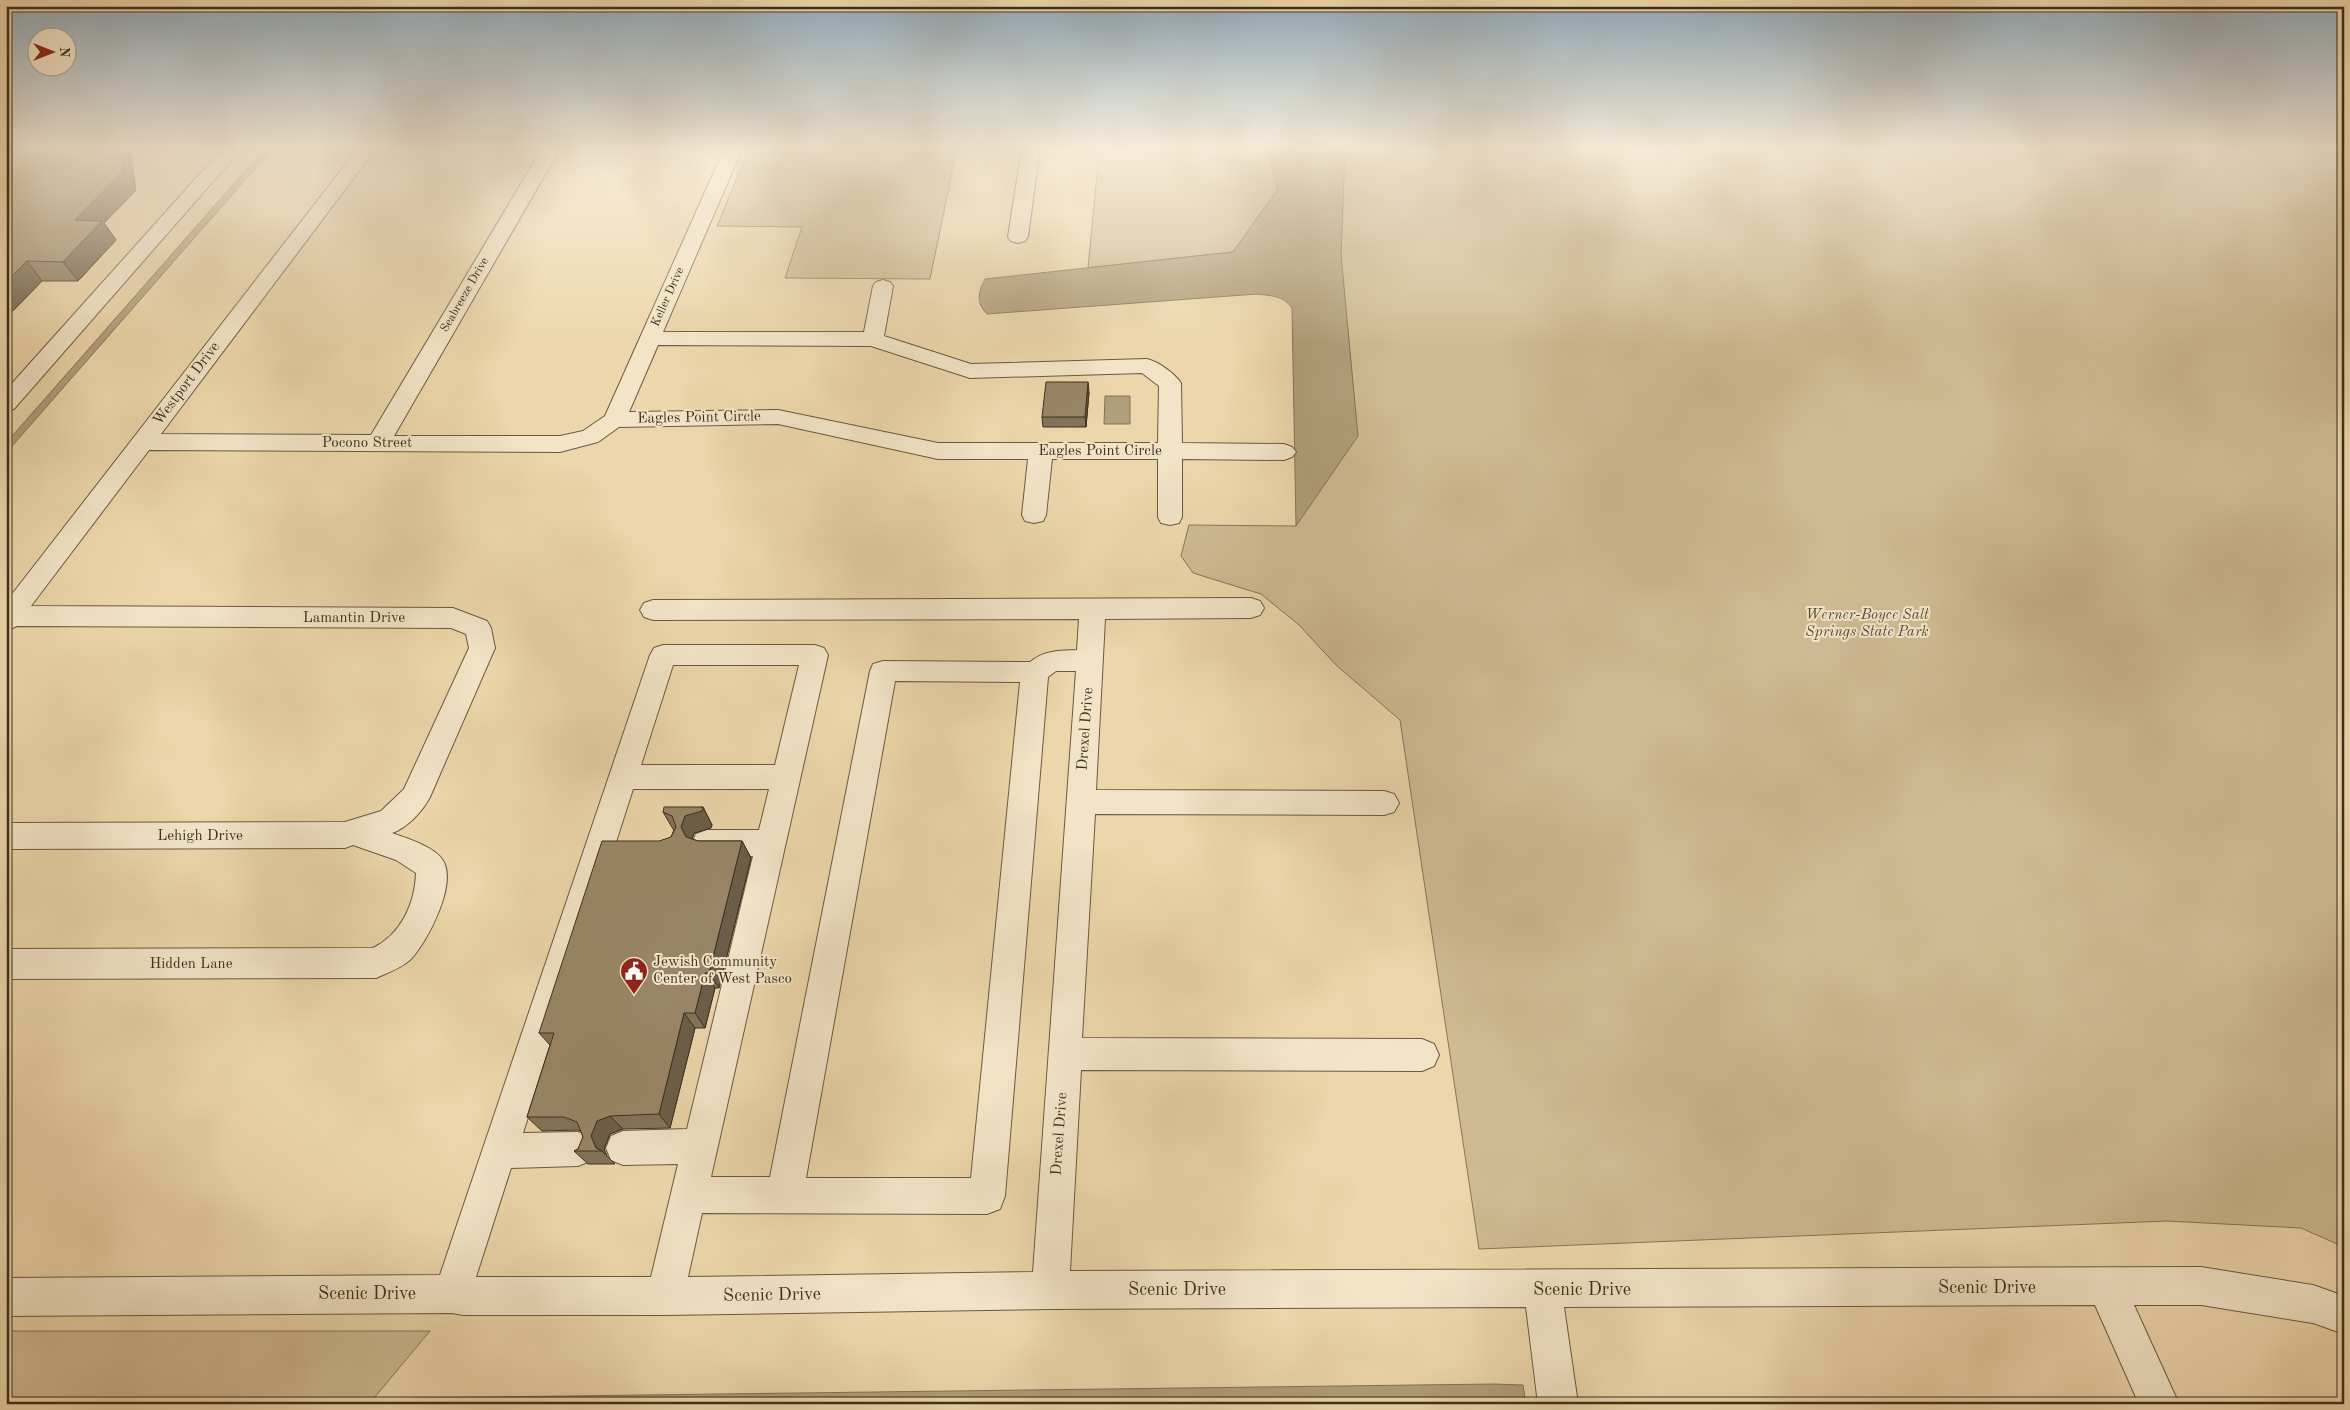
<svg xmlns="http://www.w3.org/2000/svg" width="2350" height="1410" viewBox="0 0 2350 1410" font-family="'Old Standard TT',serif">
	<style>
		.green { fill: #cfba93; stroke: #867558 }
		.water { fill: #b19e7b; stroke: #837256 }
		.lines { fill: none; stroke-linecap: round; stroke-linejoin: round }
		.minor-casing { stroke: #695a41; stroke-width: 2 }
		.minor { fill: #f3e4c8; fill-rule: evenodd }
		.wall { fill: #847359; stroke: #3d301e }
		.shaded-wall { fill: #6b5e48; stroke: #3d301e }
		.building { fill: #998667; stroke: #3d301e }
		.labels { text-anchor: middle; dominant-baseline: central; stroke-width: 4; stroke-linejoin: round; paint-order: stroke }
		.far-street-label { font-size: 12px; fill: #3d301e; stroke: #f3e4c8 }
		.street-label { font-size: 15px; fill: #3d301e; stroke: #f3e4c8 }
		.park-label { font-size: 15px; font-style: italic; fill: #5a4c35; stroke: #f3e4c8 }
		.poi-label { font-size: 15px; fill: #3d301e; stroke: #f3e4c8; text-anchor: start }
		.near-street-label { font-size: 18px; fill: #3d301e; stroke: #f3e4c8 }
	</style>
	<rect width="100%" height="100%" fill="#edd6ab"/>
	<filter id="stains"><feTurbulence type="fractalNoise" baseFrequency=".004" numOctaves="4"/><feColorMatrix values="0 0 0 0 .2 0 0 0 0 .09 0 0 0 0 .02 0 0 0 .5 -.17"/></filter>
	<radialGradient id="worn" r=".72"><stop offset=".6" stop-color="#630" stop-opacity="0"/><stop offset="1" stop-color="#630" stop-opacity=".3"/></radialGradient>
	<!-- green -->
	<path class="green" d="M1345 147H2344V1247L2301 1228 2167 1221 1479 1249 1400 720 1336 665 1299 625 1261 594 1193 573 1181 556 1189 525 1296 526 1341 255Z
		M747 153H956L930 279 785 278 802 227 717 226Z
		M1099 153H1205L1225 160 1247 162 1260 156H1270L1278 189 1233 252 1088 268Z
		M6 1331H430L369 1404H6Z"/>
	<!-- water -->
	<path class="water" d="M266 147H274L6 453V443Z
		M1266 147H1345L1341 255 1358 436 1296 526 1292 308C1283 295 1271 296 1257 294L987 314C976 303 978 292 985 279L1233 252 1278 189Z
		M1105 396H1130V424H1104Z
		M1494 1384 1523 1385 1525 1398 1498 1404H397L410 1398Z"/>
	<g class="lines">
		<!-- minor casing -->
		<g class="minor-casing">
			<path id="minor" d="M224 147H243L14 409 6 411V390Z
				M359 147H377L161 434 371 435 543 147H561L394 436H560L583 431 605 416 725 147H743L663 332H864L873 286 876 282 883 280 890 282 893 286 884 336 971 364 1147 359C1159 362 1174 373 1181 383L1182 443 1284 444 1292 447 1296 452 1292 457 1284 460 1182 459V517L1179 523 1170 525 1161 523 1158 517V459H1052L1046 515 1043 521 1034 523 1025 521 1022 515 1028 459H938L778 424 619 427 598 442 560 452 149 450 31 606 453 608 487 621 491 628 495 648 430 797C422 812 407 828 392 833 406 838 433 846 442 859 459 882 427 943 410 960 401 968 387 973 376 978L6 979V949L373 948C401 934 415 904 416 873L396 860 353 845 345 848 6 849V823L345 822 381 811 404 789 469 648 466 634 451 628 17 626 6 631V602ZM658 345 871 346 970 378 1142 373 1159 386 1158 443H938L778 410 629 412Z
				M1022 147H1040L1028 237 1025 241 1018 243 1011 241 1008 237Z
				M1251 598 1260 601 1264 608 1260 615 1251 618 1105 619 1096 790 1384 791 1394 794 1399 803 1394 812 1384 815 1095 814 1082 1038 1422 1039 1434 1044 1439 1055 1434 1066 1422 1071 1081 1070 1070 1271 2201 1267 2313 1285 2344 1296V1334L2313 1323 2201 1305H2134L2179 1404H2139L2095 1305 1564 1307 1578 1404H1538L1526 1307 1050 1309 665 1315H463L452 1313 6 1316V1278L440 1275 650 655 654 648 663 645H815L824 648 828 655 711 1177H770L870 671 873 664 883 661 1030 662C1045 650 1058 651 1077 650L1079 619 653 620 644 617 640 610 644 603 653 600ZM673 665H799L775 765H641ZM1056 671H1076L1033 1272 688 1277 702 1213 987 1214 1000 1209 1005 1196 1048 677ZM895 681 1020 682 971 1178H806ZM633 789H769L759 830H707L696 834 692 843 696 852 707 856H753L687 1129 623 1131 611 1136 606 1148 611 1160 623 1165 678 1164 651 1277H476L511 1168 578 1166 590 1161 595 1149 590 1137 578 1132 523 1133Z"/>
		</g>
		<!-- minor -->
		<use href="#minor" class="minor"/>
	</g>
	<!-- wall -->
	<path class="wall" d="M6 147 136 190 104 223 116 240 78 281H42L6 318Z
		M1089 392 1086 427H1043L1042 417Z
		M703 807 712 825 711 828 694 833 692 839 698 841H742L751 858 719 988H715L705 1028H695L670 1128 623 1129 610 1134 604 1149 607 1156 615 1164H588L574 1151 578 1149 583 1137 581 1131 578 1130 542 1131 527 1117 550 1045 539 1033 671 837 674 830 673 829 663 812Z"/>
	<!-- shaded-wall -->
	<path class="shaded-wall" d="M120 147H130L136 190 104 223 116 240 78 281 63 262 75 220Z
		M27 261 42 281 6 318V282Z
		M1088 382 1089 392 1086 427 1085 417Z
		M703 807 712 825 711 828 694 833 690 844 695 854 681 827 685 816Z
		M742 841 751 858 719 988 709 973Z
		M705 973 715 988 705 1028 695 1013Z
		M684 1013 695 1028 670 1128 659 1114Z
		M610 1116 623 1129 610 1134 604 1149 607 1156 602 1151 596 1148 591 1136 597 1121Z"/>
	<!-- building -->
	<path class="building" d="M6 147H120L123 171 75 220 102 221 63 262 27 261 6 282V183L9 181 6 179Z
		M1046 382H1088L1085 417H1042Z
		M664 807H703L702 811 685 816 681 827 686 837 698 841H742L709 973H705L695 1013H684L659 1114 610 1116 597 1121 591 1136 596 1148 602 1151H574L578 1149 583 1137 577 1122 564 1117H527L554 1033H539L602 841H659L671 837 676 827 672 816 663 812Z"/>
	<!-- sky -->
	<linearGradient id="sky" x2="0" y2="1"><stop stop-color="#92abbc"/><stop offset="0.43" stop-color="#f7edd9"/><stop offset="1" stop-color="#f7edd9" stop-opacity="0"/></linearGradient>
	<rect width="2350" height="344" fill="url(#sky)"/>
	<!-- icons -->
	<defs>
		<g id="civic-pin" transform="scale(1.4375)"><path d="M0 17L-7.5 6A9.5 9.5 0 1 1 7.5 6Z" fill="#8f2418" stroke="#f3e4c8"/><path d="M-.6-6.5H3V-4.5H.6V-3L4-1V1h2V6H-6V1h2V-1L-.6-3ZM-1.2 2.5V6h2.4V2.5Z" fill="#fff"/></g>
	</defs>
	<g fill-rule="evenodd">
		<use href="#civic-pin" x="634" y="971"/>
	</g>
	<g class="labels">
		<!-- far-street labels -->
		<g class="far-street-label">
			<text transform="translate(465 295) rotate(-60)">Seabreeze Drive</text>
			<text transform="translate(668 297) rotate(-66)">Keller Drive</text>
		</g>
		<!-- street labels -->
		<g class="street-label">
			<text transform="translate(187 384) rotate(-53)">Westport Drive</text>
			<text transform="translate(699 418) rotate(-1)">Eagles Point Circle</text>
			<text x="367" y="443">Pocono Street</text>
			<text x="1100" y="451">Eagles Point Circle</text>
			<text x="354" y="618">Lamantin Drive</text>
			<text transform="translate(1086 729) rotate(-86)">Drexel Drive</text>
			<text x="200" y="836">Lehigh Drive</text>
			<text x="191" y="964">Hidden Lane</text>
			<text transform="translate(1060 1134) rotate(-86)">Drexel Drive</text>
		</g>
		<!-- park labels -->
		<g class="park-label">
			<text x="1867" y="615">Werner-Boyce Salt<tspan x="1867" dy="17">Springs State Park</tspan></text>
		</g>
		<!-- poi labels -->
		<g class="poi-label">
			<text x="653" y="962">Jewish Community<tspan x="653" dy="17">Center of West Pasco</tspan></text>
		</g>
		<!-- near-street labels -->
		<g class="near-street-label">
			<text x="1987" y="1288">Scenic Drive</text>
			<text x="1177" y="1290">Scenic Drive</text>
			<text x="1582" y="1290">Scenic Drive</text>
			<text x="367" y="1294">Scenic Drive</text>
			<text transform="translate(772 1295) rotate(-1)">Scenic Drive</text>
		</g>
	</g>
	<!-- margin -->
	<rect width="2350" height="1410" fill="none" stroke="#edd6ab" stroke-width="25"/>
	<rect x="8" y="8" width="2335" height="1395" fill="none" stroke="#3d301e" stroke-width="2.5"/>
	<rect x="12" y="12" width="2325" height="1385" fill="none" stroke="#3d301e"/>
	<!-- north arrow -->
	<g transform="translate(52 52) rotate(90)"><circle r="24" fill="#f3e4c8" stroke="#aa9c84"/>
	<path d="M0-4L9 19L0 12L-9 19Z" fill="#8f2418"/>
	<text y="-8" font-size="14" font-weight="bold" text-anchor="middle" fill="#3d301e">N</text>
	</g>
	<rect width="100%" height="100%" filter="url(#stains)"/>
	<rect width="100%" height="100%" fill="url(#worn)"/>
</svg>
